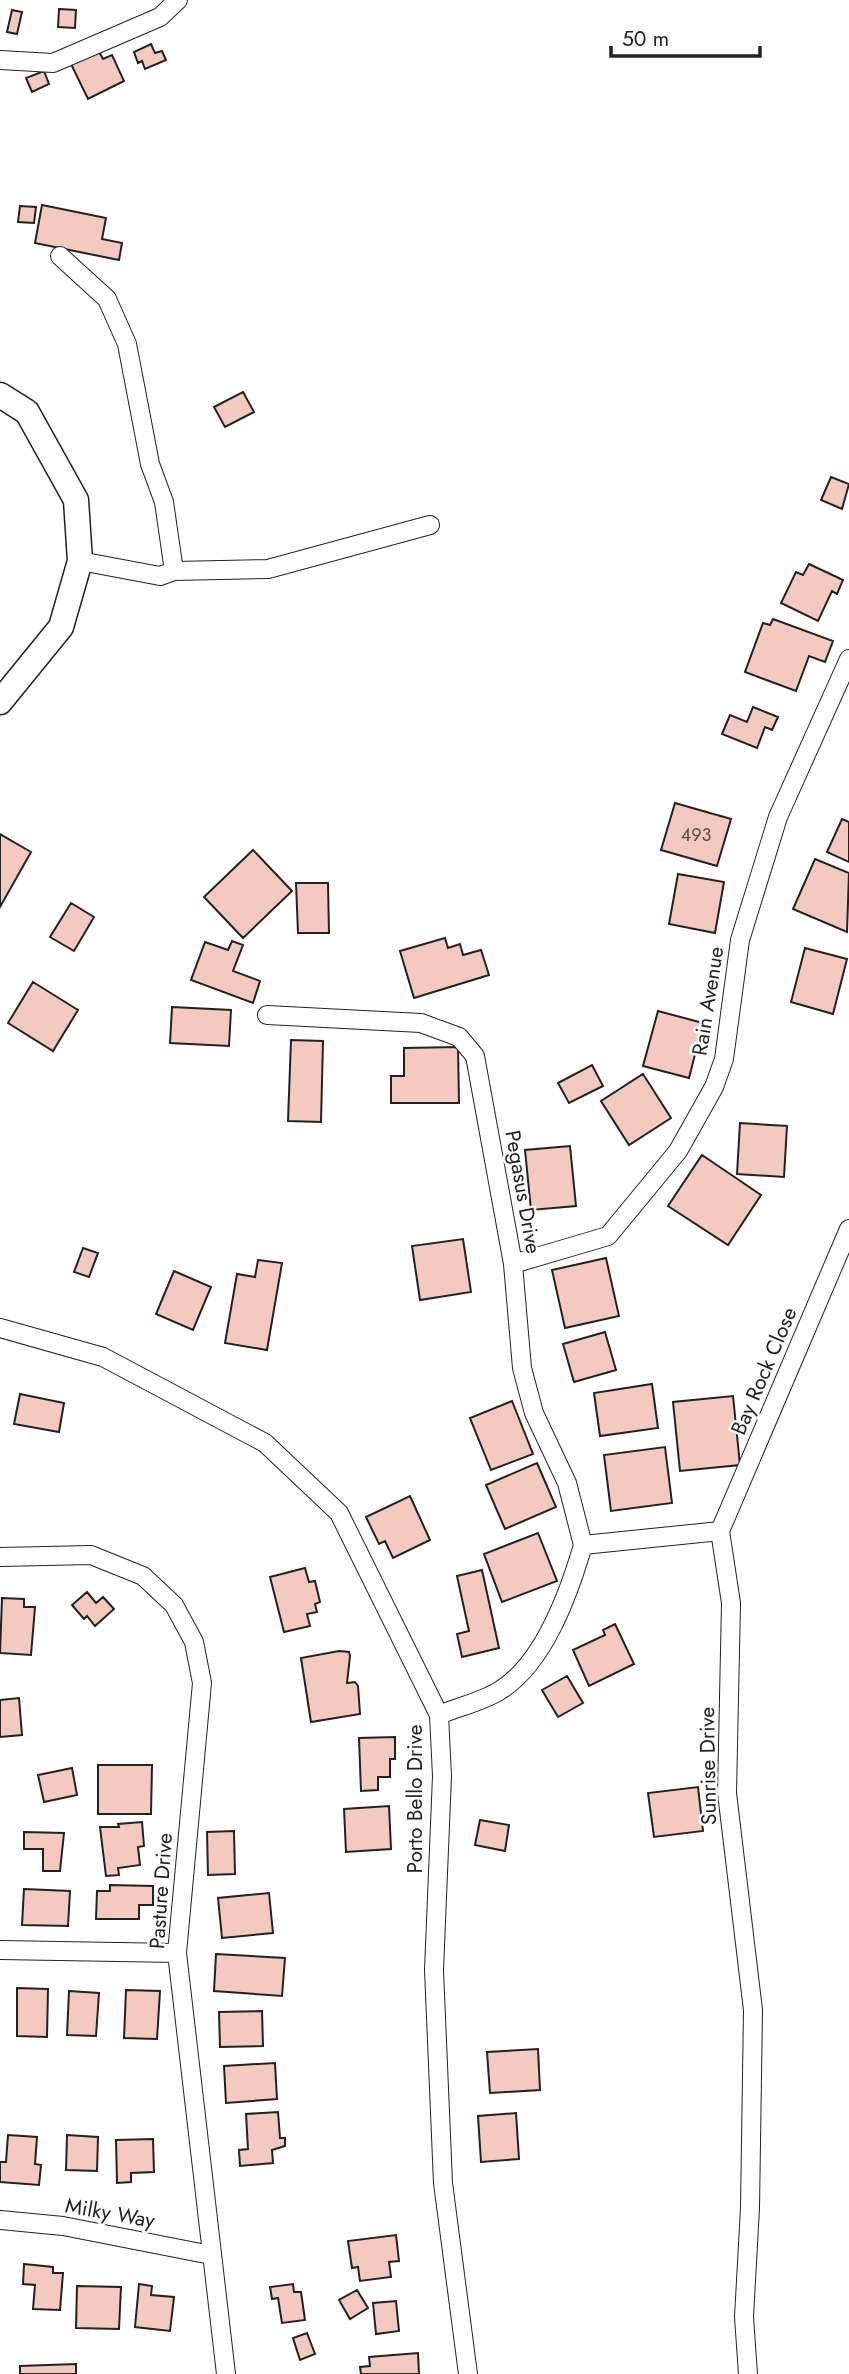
<svg xmlns="http://www.w3.org/2000/svg" width="849" height="2374" viewBox="0 0 849 2374" font-family="Jost,sans-serif">
	<style>
		.building { fill: #f3c9c0; stroke: #222; stroke-width: 2 }
		.lines { fill: none; stroke-linecap: round; stroke-linejoin: round }
		.minor-casing { stroke: #222; stroke-width: 20 }
		.secondary-casing { stroke: #222; stroke-width: 27 }
		.minor { stroke: #fff; stroke-width: 18 }
		.secondary { stroke: #fff; stroke-width: 24 }
		.labels { text-anchor: middle; dominant-baseline: central; stroke-width: 5; stroke-linejoin: round; paint-order: stroke }
		.number-label { font-size: 18px; fill: #564c4a }
		.street-label { font-size: 21px; fill: #222; stroke: #fff }
	</style>
	<rect width="100%" height="100%" fill="#fff"/>
	<!-- building -->
	<path class="building" d="M59 9 76 10 75 28 58 27Z
		M12 10 22 12 17 34 7 32Z
		M151 44 155 53 162 51 166 60 145 69 142 61 138 63 134 52Z
		M98 50 103 59 112 55 124 81 88 99 71 64Z
		M44 71 49 84 32 92 26 78Z
		M42 205 106 218 102 239 122 243 119 260 35 243Z
		M20 206 36 207 34 223 18 222Z
		M243 392 254 412 225 427 214 407Z
		M831 477 849 484 842 509 821 500Z
		M809 564 843 580 837 594 832 591 818 621 781 603 796 572 803 575Z
		M773 619 833 641 825 662 809 656 796 691 745 672 763 623 770 625Z
		M753 707 778 717 772 730 765 727 757 748 722 734 730 715 747 722Z
		M675 803 731 819 717 866 661 850Z
		M842 819 849 822V862L827 852Z
		M0 834 31 852 0 907Z
		M253 850 292 891 243 938 204 897Z
		M815 859 849 873 847 932 793 909Z
		M678 874 724 882 715 933 669 924Z
		M296 883H328L329 933H298Z
		M71 903 94 917 74 951 50 937Z
		M445 938 448 948 460 944 463 955 481 950 489 975 414 998 400 951Z
		M232 941 243 945 233 971 260 981 253 1003 191 980 205 942 228 950Z
		M805 948 847 959 833 1014 791 1002Z
		M33 982 78 1010 53 1051 8 1023Z
		M172 1007 231 1010 229 1046 170 1043Z
		M658 1011 703 1023 689 1078 643 1066Z
		M291 1040 323 1041 321 1122 288 1121Z
		M458 1047 459 1103H391V1076H404V1048Z
		M592 1065 603 1086 569 1103 558 1083Z
		M643 1074 671 1118 629 1145 601 1101Z
		M740 1123 787 1126 784 1177 737 1174Z
		M570 1146 576 1206 531 1210 525 1150Z
		M702 1155 761 1195 728 1245 668 1206Z
		M463 1239 471 1292 420 1300 412 1246Z
		M83 1248 98 1253 89 1277 74 1272Z
		M606 1258 619 1316 565 1328 552 1270Z
		M258 1260 282 1263 267 1350 225 1343 237 1274 255 1277Z
		M174 1271 211 1287 193 1330 156 1314Z
		M605 1332 616 1370 574 1382 563 1344Z
		M652 1384 658 1428 600 1436 594 1393Z
		M20 1394 64 1403 59 1432 14 1424Z
		M733 1396 740 1465 680 1471 673 1402Z
		M512 1401 533 1454 491 1470 470 1418Z
		M665 1447 672 1503 611 1511 604 1455Z
		M537 1463 556 1507 505 1529 486 1485Z
		M410 1496 430 1540 393 1558 385 1541 379 1544 366 1517Z
		M538 1533 557 1581 502 1602 484 1554Z
		M305 1568 309 1582 315 1581 320 1602 315 1604 317 1612 307 1614 310 1626 284 1632 270 1577Z
		M482 1570 499 1648 462 1657 457 1634 469 1631 457 1576Z
		M87 1592 96 1603 103 1597 114 1609 95 1626 87 1616 84 1619 72 1605Z
		M2 1598 24 1599V1607H35L31 1655 0 1653Z
		M615 1624 634 1664 589 1686 573 1650 605 1635 603 1630Z
		M339 1651 349 1652 350 1656 347 1683 355 1682 358 1686 360 1714 311 1722 301 1658Z
		M567 1676 583 1703 558 1717 542 1690Z
		M19 1698 22 1735 0 1737V1700Z
		M395 1737V1759H390V1777H378V1790L361 1791 359 1738Z
		M98 1765H152L151 1814H98Z
		M72 1768 77 1795 44 1802 38 1775Z
		M698 1787 703 1831 654 1837 648 1793Z
		M389 1806 391 1849 346 1852 344 1809Z
		M480 1820 509 1825 505 1851 475 1845Z
		M142 1822 144 1846 138 1847 140 1865 118 1868 119 1875 106 1876 100 1827H119L118 1824Z
		M234 1831 235 1874 208 1875 207 1832Z
		M24 1832 64 1833 60 1871H43V1849H24Z
		M110 1885 153 1886V1905H139V1919H96L97 1891H110Z
		M24 1889 70 1891 68 1926 22 1925Z
		M269 1893 273 1933 222 1938 218 1898Z
		M216 1954 285 1958 282 1996 214 1991Z
		M17 1988 48 1989 47 2037 17 2036Z
		M126 1990 160 1991 157 2039 124 2038Z
		M69 1991 99 1993 96 2036 67 2035Z
		M262 2011 263 2046 220 2047 219 2012Z
		M538 2049 540 2090 490 2093 487 2052Z
		M275 2063 277 2099 226 2103 224 2066Z
		M278 2112 280 2138H285V2146L272 2150 273 2163 240 2166 239 2150 248 2149 246 2114Z
		M516 2113 519 2159 481 2162 478 2116Z
		M8 2135 37 2137 35 2164 41 2165 39 2185 0 2182V2162H6Z
		M67 2135 98 2137 97 2171 66 2170Z
		M153 2139 154 2172 131 2173V2182L117 2183 116 2140Z
		M396 2235 399 2261 389 2262 391 2277 360 2281 358 2267 352 2268 348 2241Z
		M24 2264 53 2267V2273H63L60 2310 33 2309 35 2285 23 2284Z
		M139 2284 152 2286 151 2295 174 2297 170 2331 135 2327Z
		M293 2284 294 2292H301L305 2320 282 2323 278 2298 272 2299 270 2287Z
		M77 2286 121 2287 119 2329 76 2328Z
		M357 2290 368 2308 350 2319 339 2300Z
		M396 2301 399 2331 376 2334 373 2303Z
		M307 2333 315 2354 300 2360 293 2338Z
		M418 2353 419 2374H361L360 2367 370 2366 369 2357Z
		M76 2364V2374H20V2366Z"/>
	<g class="lines">
		<!-- minor casing -->
		<g class="minor-casing">
			<path id="minor" d="M0 60 53 63 160 17 178 0
				M60 256 107 299 127 344 150 464 164 502 174 571 160 576 80 561
				M174 571 268 569 430 525
				M267 1015 421 1023 459 1037 475 1056 513 1264 522 1368 534 1413 567 1483 583 1545
				M513 1264 608 1236 678 1151 714 1087 724 1059 740 940 778 817 849 659
				M0 1328 103 1357 265 1443 339 1513 439 1715 442 1776 434 1970 443 2183 468 2374
				M720 1531 731 1603 727 1793 753 2010 750 2208 744 2317 748 2374
				M720 1531 849 1229
				M583 1545 720 1531
				M0 1557 91 1555 143 1576 174 1605 194 1642 202 1683 177 1953 226 2374
				M439 1715C458 1707 481 1702 499 1691 544 1664 569 1593 583 1545
				M0 1950 177 1953
				M0 2220 63 2226 211 2255"/>
		</g>
		<!-- secondary casing -->
		<g class="secondary-casing">
			<path id="secondary" d="M0 395 27 412 76 500 80 561 61 627 0 702"/>
		</g>
		<!-- minor -->
		<use href="#minor" class="minor"/>
		<!-- secondary -->
		<use href="#secondary" class="secondary"/>
	</g>
	<g class="labels">
		<!-- number labels -->
		<g class="number-label">
			<text x="696" y="835">493</text>
		</g>
		<!-- street labels -->
		<g class="street-label">
			<text transform="translate(708 1001) rotate(-81)">Rain Avenue</text>
			<text transform="translate(523 1192) rotate(80)">Pegasus Drive</text>
			<text transform="translate(764 1371) rotate(-67)">Bay Rock Close</text>
			<text transform="translate(708 1766) rotate(-91)">Sunrise Drive</text>
			<text transform="translate(415 1799) rotate(-90)">Porto Bello Drive</text>
			<text transform="translate(161 1891) rotate(-86)">Pasture Drive</text>
			<text transform="translate(110 2213) rotate(10)">Milky Way</text>
		</g>
	</g>
	<!-- scale -->
	<path d="M611 46v10h149v-10" fill="none" stroke="#222222" stroke-width="3.5"/>
	<text x="622" y="46" font-size="21" fill="#222222" stroke="#ffffff" stroke-width="5" paint-order="stroke">50 m</text>
</svg>
